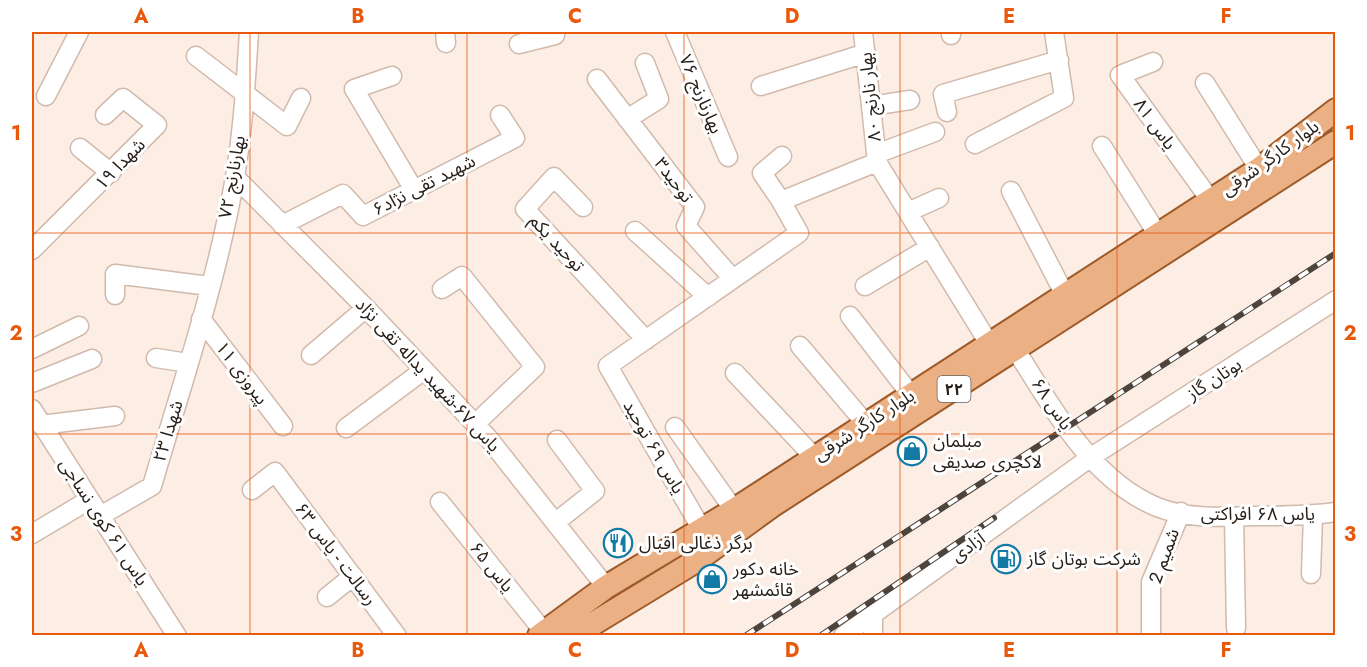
<svg xmlns="http://www.w3.org/2000/svg" width="1367" height="667" viewBox="0 0 1367 667" font-family="Jost,'Noto Sans Arabic',sans-serif">
	<style>
		.lines { fill: none; stroke-linecap: round; stroke-linejoin: round }
		.minor-casing { stroke: #d1baac; stroke-width: 21 }
		.major-casing { stroke: #9e5b29; stroke-width: 26 }
		.minor { stroke: #fff; stroke-width: 18 }
		.major { stroke: #ebb083; stroke-width: 22 }
		.rail-casing { stroke: #4d443e; stroke-width: 6 }
		.rail { stroke: #fff; stroke-width: 4; stroke-dasharray: 11; stroke-linecap: butt }
		.grid { fill: none; stroke: #e8590c; stroke-width: 1.5; stroke-opacity: 0.55 }
		.labels { text-anchor: middle; dominant-baseline: central; stroke-width: 6; stroke-linejoin: round; paint-order: stroke }
		.shield { fill: #fff; stroke: #68635f; stroke-width: 1.5 }
		.shield-label { font-size: 16px; font-weight: bold; fill: #28201b }
		.street-label { font-size: 18px; fill: #28201b; stroke: #fff }
		.poi-label { font-size: 18px; fill: #28201b; stroke: #fff; text-anchor: start }
		.neatline { fill: none; stroke: #e8590c; stroke-width: 2 }
		.grid-label { font-size: 20px; text-anchor: middle; font-weight: bold; fill: #e8590c }
	</style>
	<rect width="100%" height="100%" fill="#fdeee5"/>
	<g class="lines">
		<!-- minor casing -->
		<g class="minor-casing">
			<path id="minor" d="M445 32 446 43
				M675 32 728 157
				M863 32 877 162 990 345
				M951 32V35
				M519 44 555 35 554 32
				M196 56 287 126 301 98
				M1153 62 1120 75 1211 201
				M392 76 354 89 414 190
				M597 79 695 207 686 226 733 279
				M1205 83 1259 169
				M761 86 866 53
				M46 96 79 32
				M871 106 910 100
				M947 112 943 94 1059 60
				M627 119 659 99 645 63
				M975 144 1064 98 1054 32
				M1102 146 1158 235
				M80 148 111 173
				M876 154 935 132
				M235 177 366 308 489 439 606 587
				M1011 191 1065 295
				M781 201 762 173 782 156
				M583 207 554 177 525 209 646 340
				M908 212 939 198
				M282 225 343 194 363 216 515 138 500 115
				M635 231 708 297
				M32 250 157 125 123 98 105 115
				M865 286 930 247
				M442 289 462 276 535 367 475 424
				M115 295V274L209 286
				M850 316 911 395
				M201 319 283 426
				M800 346 866 424
				M32 349 79 326
				M1015 349C1052 406 1091 480 1157 507 1187 519 1221 517 1253 516 1281 516 1308 516 1336 512
				M311 355 366 308
				M156 358 188 363
				M735 373 815 458
				M32 383 92 359
				M32 409 177 636
				M41 425 115 416
				M675 427 734 510
				M346 428 424 370
				M252 490 275 472 397 636
				M440 502 544 632
				M100 516 152 486C182 384 217 282 235 177 243 129 246 80 249 32
				M1234 517 1236 628
				M556 522 595 491 557 440
				M701 528 608 366 799 233 781 201 877 162
				M32 534 89 500
				M1311 574 1313 515
				M327 597 353 576
				M873 616V636
				M843 636 1091 457 1336 300
				M1151 636V582L1181 512"/>
		</g>
		<!-- major casing -->
		<g class="major-casing">
			<path id="major" d="M539 636 606 587 734 510 1259 169 1336 110
				M573 636 696 561 773 505 1336 142"/>
		</g>
		<!-- minor -->
		<use href="#minor" class="minor"/>
		<!-- major -->
		<use href="#major" class="major"/>
		<!-- rail casing -->
		<g class="rail-casing">
			<path id="rail" d="M745 636 1336 253
				M820 636 994 518"/>
		</g>
		<!-- rail -->
		<use href="#rail" class="rail"/>
	</g>
	<!-- grid -->
	<path class="grid" d="M250 32V636M467 32V636M684 32V636M900 32V636M1117 32V636M32 233H1336M32 434H1336"/>
	<!-- icons -->
	<defs>
		<g id="shop-ring" transform="scale(1.5)"><circle r="9.5" fill="#fff" stroke="#1379a5" stroke-width="1.5"/><path d="M-5-2.5h2.3a2.7 3.5 0 0 1 5.4 0H5L5.5 6h-11ZM-1.5-2.5h3a1.5 2.3 0 0 0-3 0Z" fill="#1379a5"/></g>
		<g id="restaurant-ring" transform="scale(1.5)"><circle r="9.5" fill="#fff" stroke="#1379a5" stroke-width="1.5"/><path d="M-5-6h1v4h1v-4h1v4h1v-4h1v5L-1.5 .5V6h-2V.5L-5-1ZM5-6V6H3V1.5H1.5Q1.5-4 5-6Z" fill="#1379a5"/></g>
		<g id="fuel-ring" transform="scale(1.5)"><circle r="9.5" fill="#fff" stroke="#1379a5" stroke-width="1.5"/><path d="M-5.5-6h7V0h2V4h1.3V-2.5L3-4.5l.8-.8L6-3V5H2.5V1h-1V6h-7ZM-4.2-4.7v3.2H.2V-4.7Z" fill="#1379a5"/></g>
	</defs>
	<g fill-rule="evenodd">
		<use href="#shop-ring" x="912" y="451"/>
		<use href="#restaurant-ring" x="618" y="543"/>
		<use href="#fuel-ring" x="1006" y="559"/>
		<use href="#shop-ring" x="712" y="579"/>
	</g>
	<g class="labels">
		<!-- shield labels -->
		<rect class="shield" x="937.5" y="376" width="33" height="26" rx="4.5"/>
		<g class="shield-label">
			<text x="954" y="389">۲۲</text>
		</g>
		<!-- street labels -->
		<g class="street-label">
			<text transform="translate(701 94) rotate(67)">بهارنارنج ۷۶</text>
			<text transform="translate(870 97) rotate(-96)">بهار نارنج ۸۰</text>
			<text transform="translate(1155 124) rotate(54)">یاس ۸۱</text>
			<text transform="translate(1270 158) rotate(-36)">بلوار کارگر شرقی</text>
			<text transform="translate(120 164) rotate(-46)">شهدا ۱۹</text>
			<text transform="translate(232 177) rotate(-80)">بهارنارنج ۷۲</text>
			<text transform="translate(674 180) rotate(53)">توحید۳</text>
			<text transform="translate(424 185) rotate(-27)">شهید تقی نژاد۶</text>
			<text transform="translate(557 243) rotate(47)">توحید یکم</text>
			<text transform="translate(242 373) rotate(53)">پیروزی ۱۱</text>
			<text transform="translate(428 375) rotate(47)">یاس ۶۷-شهید یداله تقی نژاد</text>
			<text transform="translate(1214 379) rotate(-33)">بوتان گاز</text>
			<text transform="translate(1052 404) rotate(56)">یاس ۶۸</text>
			<text transform="translate(864 425) rotate(-33)">بلوار کارگر شرقی</text>
			<text transform="translate(168 431) rotate(-73)">شهدا ۲۳</text>
			<text transform="translate(654 447) rotate(60)">یاس ۶۹ توحید</text>
			<text x="1258" y="514">یاس ۶۸ افراکتی</text>
			<text transform="translate(104 522) rotate(57)">یاس ۶۱ کوی نساجی</text>
			<text transform="translate(968 547) rotate(-36)">آزادی</text>
			<text transform="translate(336 554) rotate(53)">رسالت - یاس ۶۳</text>
			<text transform="translate(1164 556) rotate(-70)">شمیم 2</text>
			<text transform="translate(492 567) rotate(51)">یاس ۶۵</text>
		</g>
		<!-- poi labels -->
		<g class="poi-label">
			<text x="933" y="441">مبلمان<tspan x="933" dy="21">لاکچری صدیقی</tspan></text>
			<text x="639" y="543">برگر ذغالی اقبال</text>
			<text x="1027" y="559">شرکت بوتان گاز</text>
			<text x="733" y="569">خانه دکور<tspan x="733" dy="21">قائمشهر</tspan></text>
		</g>
	</g>
	<!-- border -->
	<rect width="1367" height="667" fill="none" stroke="#ffffff" stroke-width="66"/>
	<rect x="33" y="33" width="1301" height="601" class="neatline"/>
	<g class="grid-label">
		<text x="141" y="23">A</text>
		<text x="358" y="23">B</text>
		<text x="575" y="23">C</text>
		<text x="792" y="23">D</text>
		<text x="1009" y="23">E</text>
		<text x="1226" y="23">F</text>
		<text x="16" y="140">1</text>
		<text x="1350" y="140">1</text>
		<text x="16" y="340">2</text>
		<text x="1350" y="340">2</text>
		<text x="16" y="541">3</text>
		<text x="1350" y="541">3</text>
		<text x="141" y="657">A</text>
		<text x="358" y="657">B</text>
		<text x="575" y="657">C</text>
		<text x="792" y="657">D</text>
		<text x="1009" y="657">E</text>
		<text x="1226" y="657">F</text>
	</g>
</svg>
